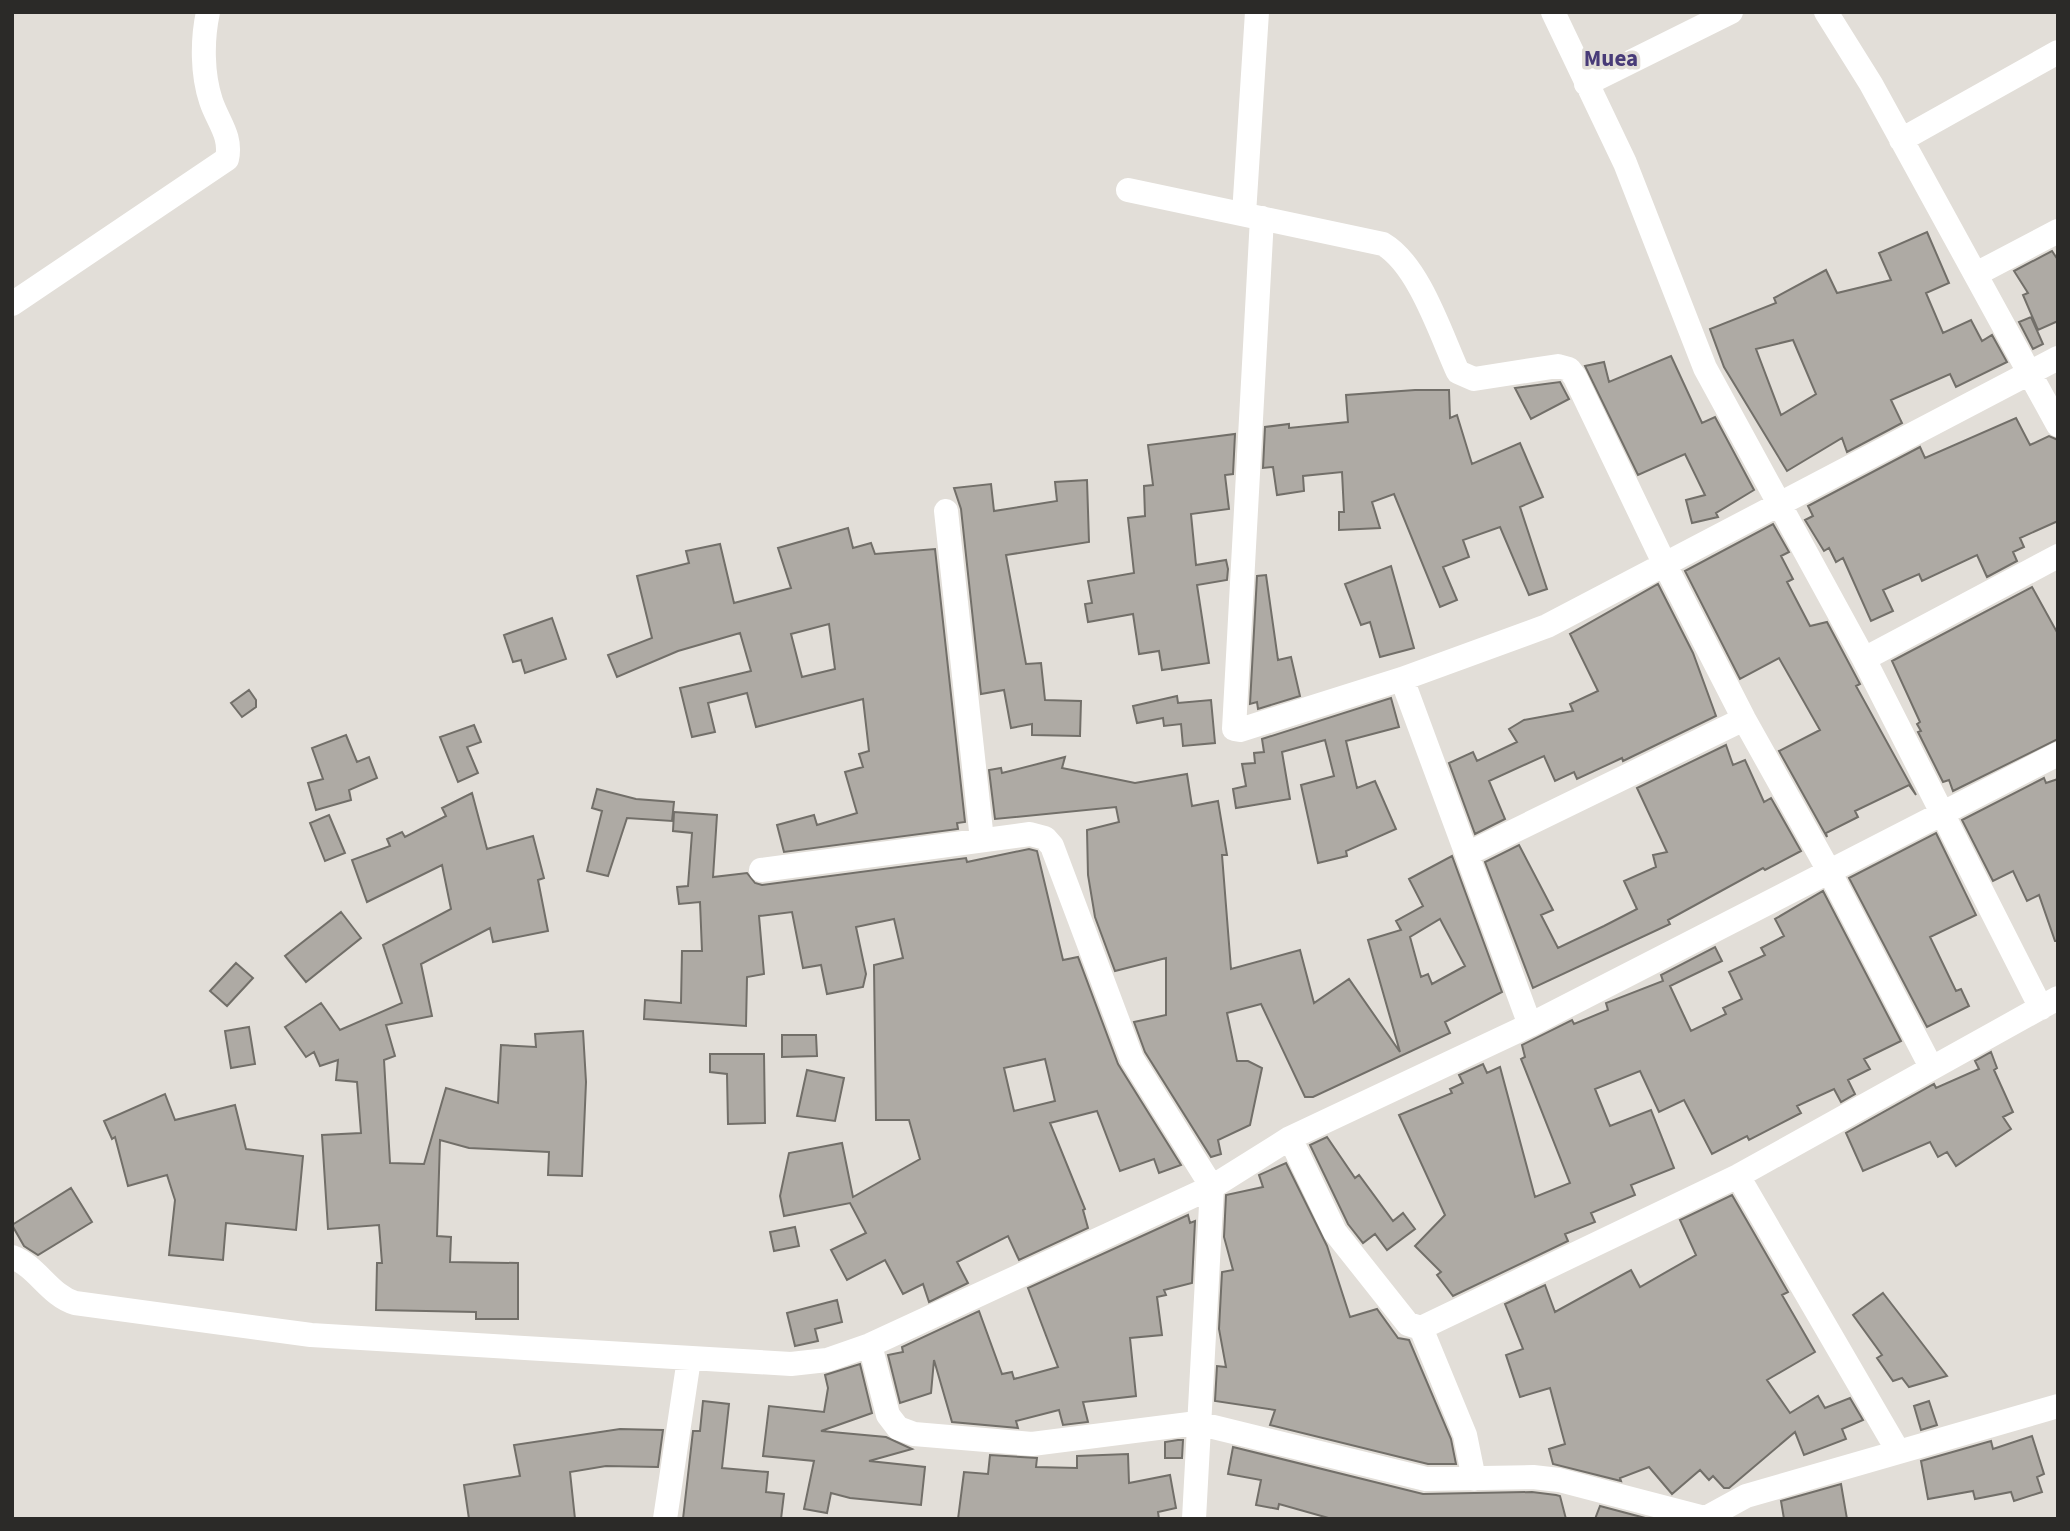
<svg xmlns="http://www.w3.org/2000/svg" width="2070" height="1531" viewBox="0 0 2070 1531" font-family="'Source Sans 3',sans-serif">
	<style>
		.building { fill: #aeaaa4; stroke: #726f69; stroke-width: 2; fill-rule: evenodd }
		.lines { fill: none; stroke-linecap: round; stroke-linejoin: round }
		.street { stroke: #fff; stroke-width: 24 }
		.labels { text-anchor: middle; dominant-baseline: central; stroke-width: 7; stroke-linejoin: round; paint-order: stroke }
		.quarter-label { font-size: 23px; font-weight: bold; fill: #483b78; stroke: #e2ded8 }
	</style>
	<rect width="100%" height="100%" fill="#e2ded8"/>
	<!-- building -->
	<path class="building" d="M1927 232 1949 283 1926 293 1943 333 1971 320 1982 341 1992 335 2007 362 1956 387 1950 374 1891 400 1902 423 1847 452 1842 438 1787 471 1724 367 1710 329 1776 303 1774 298 1826 270 1837 293 1891 280 1879 253ZM1793 340 1816 394 1781 415 1756 349Z
		M2052 251 2058 260V321L2038 330 2023 295 2028 293 2014 271Z
		M2031 317 2043 344 2033 349 2019 322Z
		M1671 356 1702 423 1715 417 1754 490 1716 513 1718 517 1692 523 1686 500 1705 495 1685 454 1638 475 1585 366 1604 362 1609 382Z
		M1560 382 1569 399 1531 419 1515 388Z
		M1415 390H1449L1450 418 1457 415 1472 464 1520 443 1543 497 1520 507 1547 589 1529 595 1500 527 1463 540 1469 557 1443 567 1457 600 1440 607 1394 494 1372 502 1380 528 1339 530V512H1344L1342 472 1303 476 1304 491 1277 495 1273 467 1263 468 1265 427 1289 424V428L1348 422 1346 395Z
		M2016 418 2030 445 2049 436 2058 440V521L2020 538 2024 547 2013 552 2017 561 1987 577 1977 555 1922 581 1919 574 1883 590 1893 611 1871 621 1843 558 1836 562 1829 548 1824 551 1805 520 1813 516 1808 506 1920 447 1925 458Z
		M1235 434 1233 474 1225 475 1229 509 1191 514 1196 565 1226 560 1228 569 1227 580 1197 585 1209 663 1162 670 1159 651 1139 654 1133 614 1088 622 1085 604 1092 603 1088 581 1134 573 1128 518 1145 516 1144 486 1153 485 1148 445Z
		M1087 480 1089 542 1006 555 1026 664 1041 663 1045 700 1081 701 1080 736 1032 735V724L1011 728 1004 690 981 694 961 509 954 488 991 484 994 511 1057 501 1055 482Z
		M1773 524 1789 552 1781 556 1793 579 1787 582 1810 626 1827 622 1860 684 1856 686 1916 795 1909 785 1855 811 1858 817 1826 833 1827 837 1779 751 1820 730 1779 658 1740 679 1685 571Z
		M848 528 853 548 871 543 875 554 935 549 965 822 957 823 958 829 784 852 777 825 814 815 817 825 857 813 845 772 863 767 859 754 869 751 863 699 756 727 747 693 708 703 715 732 692 737 680 688 751 671 740 633 678 651 617 677 608 655 652 638 637 576 689 563 686 551 720 544 734 603 791 588 778 548ZM829 624 835 669 802 677 791 634Z
		M1391 566 1414 648 1380 657 1370 622 1361 625 1345 584Z
		M1266 575 1278 660 1291 657 1300 696 1258 709 1257 702 1250 704 1257 576Z
		M1658 584 1693 653 1716 716 1623 761 1622 758 1577 779 1574 772 1555 781 1544 756 1489 781 1505 819 1475 834 1449 763 1473 752 1477 761 1517 742 1509 729 1524 720 1573 711 1570 704 1598 691 1570 634Z
		M2032 587 2058 634V739L1953 791 1949 780 1943 782 1918 732 1921 731 1917 724 1920 722 1892 661Z
		M552 618 566 659 525 673 521 660 513 662 504 635Z
		M249 690 256 700V707L242 717 231 703Z
		M1177 696 1178 703 1211 700 1215 743 1183 746 1181 724 1164 726 1163 718 1137 723 1133 706Z
		M1391 698 1399 727 1346 741 1357 788 1375 781 1396 829 1346 851 1347 856 1318 863 1301 785 1334 776 1325 740 1282 752 1290 799 1236 808 1233 789 1246 786 1242 764 1255 763 1254 753 1264 752 1262 739Z
		M474 725 481 742 467 747 478 773 458 782 440 737Z
		M346 735 357 762 369 757 377 778 349 790 351 800 316 810 308 783 323 779 312 748Z
		M1726 745 1733 765 1745 760 1764 802 1771 798 1801 851 1765 870 1763 868 1668 920 1670 924 1533 988 1485 862 1519 845 1553 910 1541 915 1558 948 1604 926 1637 909 1624 881 1656 867 1653 855 1667 852 1637 788Z
		M1065 757 1062 768 1135 783 1187 774 1192 806 1218 801 1227 855H1222L1231 969 1300 950 1314 1003 1349 979 1400 1052 1368 940 1401 930 1396 921 1423 906 1409 879 1452 856 1502 992 1445 1022 1450 1033 1313 1097H1305L1261 1004 1227 1013 1237 1061H1248L1262 1068 1250 1125 1218 1140 1221 1154 1211 1157 1145 1052 1134 1022 1166 1015V958L1115 971 1095 917 1088 875 1087 830 1119 822 1116 807 995 819 989 770 1001 768 1002 773ZM1440 919 1465 966 1432 984 1428 974 1421 977 1410 937Z
		M2044 778 2046 783 2058 779V941H2055L2039 895 2027 901 2013 871 1993 881 1962 820Z
		M597 789 636 799 674 802 672 821 627 818 608 876 587 871 602 811 592 808Z
		M472 793 487 849 533 836 544 878 538 880 548 931 493 942 490 928 421 964 432 1016 386 1025 395 1056 384 1060 390 1163 424 1164 446 1088 498 1103 501 1045 536 1047 535 1034 583 1031 586 1082 582 1176 548 1175 549 1152 469 1148 440 1140 437 1236 451 1237 450 1262 518 1263V1319H476V1312L376 1310 377 1263H382L379 1225 328 1229 322 1135 361 1133 357 1082 336 1080 338 1060 320 1066 314 1052 306 1057 285 1027 321 1003 340 1030 402 1003 383 945 451 909 442 865 367 902 352 860 390 846 387 839 402 832 405 837 446 816 442 808Z
		M674 812 717 815 713 877 747 873 755 883 762 885 966 858 967 862 1029 849 1037 851 1063 960 1078 957 1118 1064 1181 1165 1159 1173 1154 1159 1120 1171 1097 1111 1050 1123 1085 1209 1083 1210 1088 1228 1019 1260 1008 1236 957 1262 968 1283 929 1302 923 1284 903 1294 885 1260 847 1280 831 1250 866 1233 850 1203 784 1216 780 1196 789 1153 842 1143 853 1197 920 1159 909 1120H876L874 965 903 958 894 919 856 927 866 974 863 987 827 994 821 965 803 968 792 912 759 916 764 974 747 977 746 1026 644 1019 645 1000 681 1003 682 951H702L700 902 679 904 677 887 688 886 692 833 673 831ZM1045 1059 1055 1101 1014 1111 1004 1068Z
		M329 815 345 853 325 861 310 823Z
		M1936 833 1976 915 1930 937 1956 991 1961 989 1969 1006 1927 1027 1849 878Z
		M1823 891 1901 1041 1864 1059 1870 1069 1848 1080 1855 1094 1841 1102 1834 1089 1797 1106 1801 1113 1749 1140 1747 1136 1712 1154 1684 1100 1659 1112 1640 1071 1595 1089 1610 1126 1651 1110 1674 1168 1631 1185 1635 1195 1591 1213 1595 1222 1565 1234 1568 1241 1453 1296 1437 1275 1441 1272 1415 1246 1445 1215 1399 1115 1452 1093 1450 1089 1463 1083 1459 1075 1483 1064 1487 1073 1500 1067 1535 1197 1570 1183 1521 1059 1525 1057 1522 1045 1572 1020 1574 1024 1608 1010 1606 1003 1663 981 1661 975 1715 947 1722 961 1670 986 1691 1031 1726 1014 1723 1008 1742 999 1729 972 1765 955 1761 948 1784 936 1775 919Z
		M341 912 361 938 306 982 285 956Z
		M236 963 253 978 227 1006 210 991Z
		M249 1027 255 1064 231 1068 225 1031Z
		M782 1035H816L817 1056 782 1057Z
		M1991 1052 1997 1068 1994 1070 2013 1112 2003 1117 2011 1129 1956 1166 1947 1152 1938 1157 1930 1142 1863 1171 1846 1133 1934 1084 1936 1088 1979 1069 1975 1061Z
		M710 1054H764L765 1123 728 1124 727 1074 710 1072Z
		M807 1070 844 1078 835 1121 797 1116Z
		M165 1094 175 1120 235 1105 246 1149 303 1156 296 1230 226 1223 223 1260 169 1255 175 1200 167 1175 128 1186 115 1137 112 1139 104 1121Z
		M1327 1137 1355 1178 1359 1175 1393 1221 1403 1213 1415 1229 1387 1250 1375 1234 1363 1243 1348 1224 1310 1145Z
		M1286 1163 1327 1246 1350 1317 1377 1309 1398 1338 1409 1340 1451 1439 1456 1464H1428L1270 1425 1275 1410 1215 1401 1217 1366 1226 1367 1219 1329 1222 1272 1233 1270 1224 1237 1226 1195 1263 1187 1259 1175Z
		M71 1188 92 1222 38 1255 24 1246 12 1225Z
		M1732 1195 1788 1292 1782 1295 1815 1352 1767 1380 1790 1413 1818 1396 1825 1408 1850 1398 1863 1420 1842 1429 1846 1439 1804 1455 1795 1432 1729 1488H1724L1713 1476 1709 1480 1700 1470 1672 1494 1649 1467 1620 1478 1621 1481 1553 1464 1549 1449 1565 1444 1550 1388 1520 1397 1506 1355 1523 1349 1505 1304 1545 1285 1555 1312 1631 1270 1640 1287 1696 1255 1680 1220Z
		M1188 1215 1190 1223 1195 1221 1192 1283 1164 1290 1166 1295 1157 1297 1162 1335 1130 1338 1136 1396 1083 1402 1088 1422 1063 1425 1059 1410 1016 1421 1018 1428 952 1422 934 1360 931 1393 900 1403 888 1355 903 1352 902 1347 979 1311 1002 1374 1012 1372 1014 1379 1058 1367 1028 1288Z
		M795 1227 799 1246 774 1251 770 1232Z
		M1883 1293 1914 1333 1947 1376 1909 1387 1902 1378 1893 1381 1877 1358 1882 1355 1853 1315Z
		M837 1300 842 1322 815 1329 818 1341 795 1346 787 1313Z
		M860 1364 872 1413 821 1431 886 1437 912 1449 869 1461 925 1467 921 1505 850 1498 831 1493 827 1513 804 1509 814 1461 763 1456 769 1406 824 1412 828 1388 825 1375Z
		M703 1401 729 1404 722 1468 768 1472 766 1492 784 1494 781 1519H683L693 1431H700Z
		M1929 1401 1937 1425 1921 1430 1914 1406Z
		M620 1429 663 1430 658 1467 606 1466 570 1472 575 1519H469L464 1485 520 1476 514 1445Z
		M2032 1436 2044 1474 2037 1477 2042 1492 2014 1501 2011 1492 1975 1499 1973 1491 1928 1499 1921 1461 1991 1441 1993 1449Z
		M1178 1440H1183L1182 1458H1165V1442Z
		M1233 1447 1423 1494 1532 1492 1556 1495 1560 1496 1566 1519H1332L1279 1504 1278 1509 1256 1505 1261 1480 1228 1474Z
		M1128 1454 1129 1483 1170 1475 1176 1508 1158 1512 1159 1519H958L964 1472 988 1474 990 1455 1037 1458 1036 1467 1077 1468V1456Z
		M1841 1484 1847 1519H1784L1781 1501Z
		M1600 1506 1649 1519H1595Z"/>
	<g class="lines">
		<!-- street -->
		<path class="street" d="M1553 12 1625 163 1705 368 1864 659 2041 1008
			M1826 12 1871 84 2058 425
			M1586 84 1731 12
			M1901 140 2058 52
			M1128 190 1383 244C1419 265 1441 335 1458 372L1474 379 1558 366 1569 369 1575 377 1665 565 1744 719 1829 871 1931 1067
			M1244 214 1257 12
			M1262 218 1234 729 1240 730 1402 679 1547 626 2058 358
			M1976 274 2058 231
			M12 304 227 159C232 136 218 122 211 101 202 74 202 40 208 12
			M946 511 982 840
			M1864 659 2058 556
			M1402 679 1530 1025
			M1467 854 1744 719
			M761 870 1030 834 1045 838 1052 846 1132 1059 1212 1187 1194 1519
			M1290 1138 1335 1232 1408 1324 1421 1328 1738 1176 2058 998
			M1738 1176 1898 1451
			M12 1257C38 1267 49 1295 75 1303L311 1335 791 1364 827 1360 870 1345 1212 1187 1290 1138 1530 1025 2058 754
			M1421 1328 1465 1435 1474 1479
			M870 1345 888 1415 898 1428 914 1434 1032 1444 1197 1423 1426 1479 1533 1477 1559 1480 1705 1518
			M665 1519 689 1359
			M1704 1519 1746 1496 2058 1406"/>
	</g>
	<g class="labels">
		<!-- quarter labels -->
		<g class="quarter-label">
			<text x="1611" y="58">Muea</text>
		</g>
	</g>
	<!-- border -->
	<rect width="2070" height="1531" fill="none" stroke="#2b2a28" stroke-width="28"/>
</svg>
